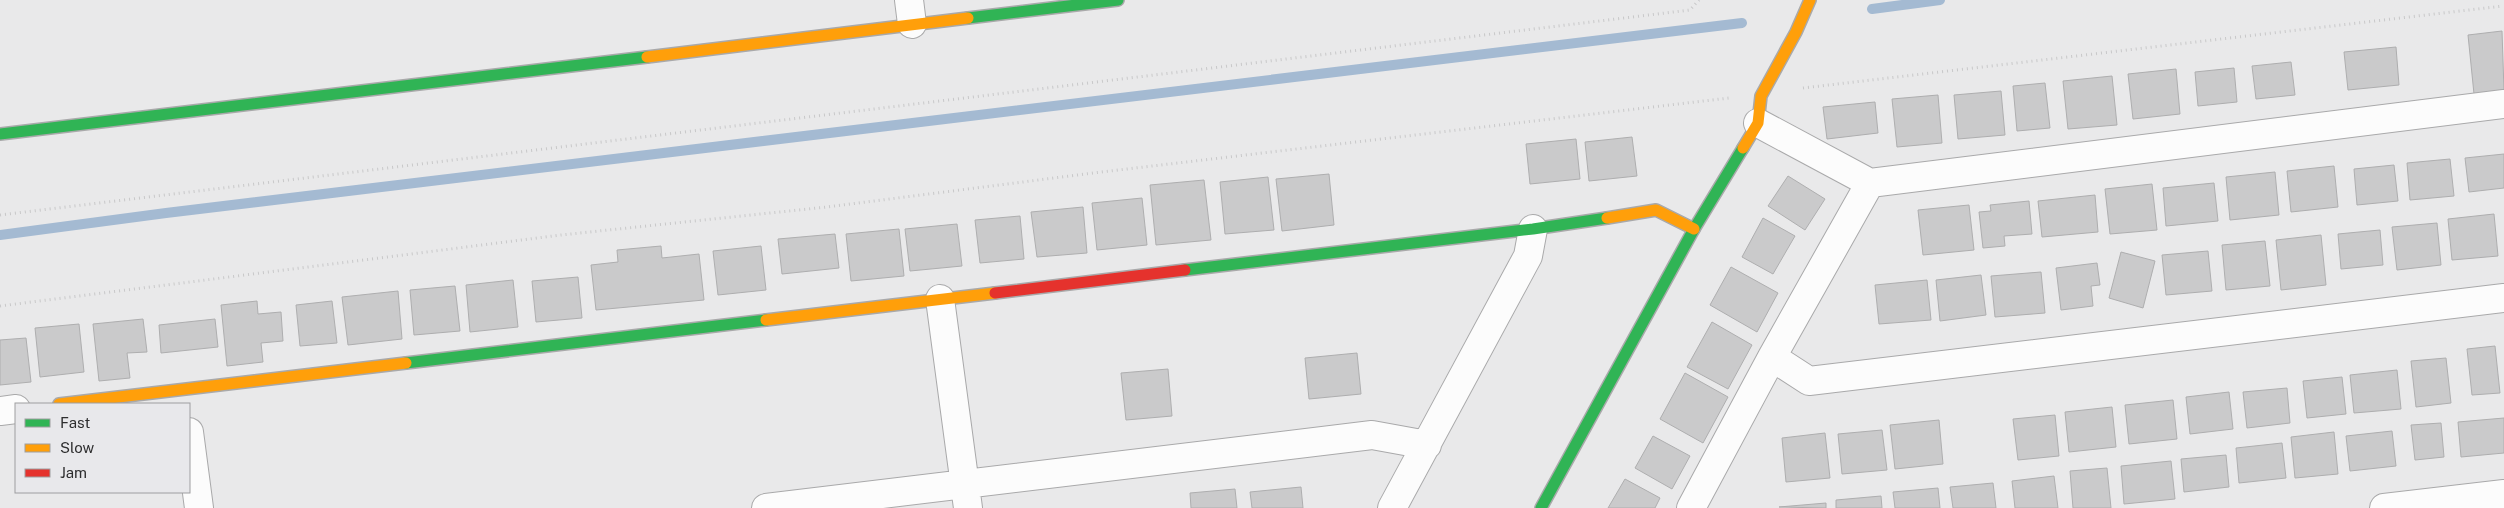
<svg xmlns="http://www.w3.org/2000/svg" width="2504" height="508" viewBox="0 0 2504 508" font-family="'Public Sans',sans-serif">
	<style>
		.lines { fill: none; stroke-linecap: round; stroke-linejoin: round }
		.stream { stroke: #a4bad2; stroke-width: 10 }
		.building { fill: #cacacb; stroke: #aeaeaf }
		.street-casing { stroke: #a9a9aa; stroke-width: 30 }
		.fast-casing { stroke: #a9a9aa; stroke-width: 14 }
		.slow-casing { stroke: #a9a9aa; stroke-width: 14 }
		.jam-casing { stroke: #a9a9aa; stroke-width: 14 }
		.path { stroke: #c8c8c9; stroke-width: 3; stroke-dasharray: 1 4; stroke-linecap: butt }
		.street { stroke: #fcfcfc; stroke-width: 28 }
		.fast { stroke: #30b455; stroke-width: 11 }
		.slow { stroke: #ff9f0a; stroke-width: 11 }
		.jam { stroke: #e5322d; stroke-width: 11 }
	</style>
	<rect width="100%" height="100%" fill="#e9e9ea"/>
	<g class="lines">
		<!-- stream -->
		<path class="stream" d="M1872 9 1940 0
			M0 235 166 213 1742 23"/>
	</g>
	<!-- building -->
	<path class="building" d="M2502 31 2504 91 2474 94 2468 35Z
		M2396 47 2399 85 2348 90 2344 52Z
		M2291 62 2295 95 2256 99 2252 66Z
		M2234 68 2237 102 2198 106 2195 72Z
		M2176 69 2180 114 2133 119 2128 74Z
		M2112 76 2117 125 2068 129 2063 81Z
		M2045 83 2050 128 2017 131 2013 86Z
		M2001 91 2005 135 1958 139 1954 95Z
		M1938 95 1942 143 1897 147 1892 99Z
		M1875 102 1878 133 1827 139 1823 107Z
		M1632 137 1637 176 1589 181 1585 142Z
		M1576 139 1580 179 1530 184 1526 144Z
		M2504 154V188L2469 192 2465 158Z
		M2450 159 2454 196 2410 200 2407 163Z
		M2394 165 2398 201 2357 205 2354 169Z
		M2334 166 2338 207 2291 212 2287 171Z
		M2275 172 2279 215 2230 220 2226 177Z
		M1329 174 1334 225 1282 231 1276 179Z
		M1788 176 1825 199 1805 230 1768 206Z
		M1268 177 1274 230 1225 234 1220 182Z
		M1204 180 1211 240 1156 245 1150 185Z
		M2214 183 2218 221 2166 226 2163 188Z
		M2152 184 2157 230 2110 234 2105 189Z
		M2095 195 2098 232 2042 237 2038 201Z
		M1142 198 1147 245 1097 250 1092 203Z
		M2029 201 2032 234 2004 236 2005 246 1983 248 1979 212 1991 211 1990 205Z
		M1969 205 1974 250 1923 255 1918 210Z
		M1083 207 1087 253 1037 257 1031 212Z
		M2494 214 2498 256 2452 260 2448 219Z
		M1020 216 1024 259 980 263 975 220Z
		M1763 218 1795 236 1773 274 1742 257Z
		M2437 223 2441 265 2397 270 2392 227Z
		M957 224 962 266 910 271 905 229Z
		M899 229 904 276 851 281 846 234Z
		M2380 230 2383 265 2341 269 2338 234Z
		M835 234 839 268 782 274 778 239Z
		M2321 235 2326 285 2281 290 2276 240Z
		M2265 241 2270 286 2226 290 2222 245Z
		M661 246 662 258 699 254 704 300 596 310 591 265 618 262 617 250Z
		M761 246 766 290 718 295 713 251Z
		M2208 251 2212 291 2166 295 2162 255Z
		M2121 252 2155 261 2143 308 2109 298Z
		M2097 263 2100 285 2091 286 2093 306 2061 310 2056 268Z
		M1731 267 1778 293 1757 332 1710 305Z
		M2041 272 2045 313 1995 317 1991 276Z
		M1981 275 1986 315 1940 321 1936 280Z
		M578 277 582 318 536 322 532 281Z
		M513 280 518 327 470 332 466 285Z
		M1927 280 1931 320 1879 324 1875 285Z
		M455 286 460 331 414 335 410 290Z
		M398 291 402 339 348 345 342 297Z
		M257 301 258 314 281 312 283 341 261 343 263 362 227 366 221 305Z
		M332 301 337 343 300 346 296 305Z
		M143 319 147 352 127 353 130 378 99 381 93 324Z
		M215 319 218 347 161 353 159 325Z
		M1712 322 1752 345 1728 389 1687 367Z
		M79 324 84 372 40 377 35 328Z
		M26 338 31 382 0 385V340Z
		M2495 346 2500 393 2472 395 2467 349Z
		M1357 353 1361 394 1309 399 1305 358Z
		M2446 358 2451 403 2416 407 2411 361Z
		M1168 369 1172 416 1126 420 1121 373Z
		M2397 370 2401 409 2354 413 2350 375Z
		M1685 373 1728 397 1703 443 1660 419Z
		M2342 377 2346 414 2307 418 2303 381Z
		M2287 388 2290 423 2247 428 2243 392Z
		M2229 392 2233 429 2190 434 2186 397Z
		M2173 400 2177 439 2129 444 2125 405Z
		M2112 407 2116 447 2069 452 2065 412Z
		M2055 415 2059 456 2018 460 2013 419Z
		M2504 418V453L2461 457 2458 422Z
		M1939 420 1943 464 1895 469 1890 425Z
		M2441 423 2444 457 2415 460 2411 425Z
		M1882 430 1887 470 1842 474 1838 434Z
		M2392 431 2396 466 2350 471 2346 436Z
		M2334 432 2338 474 2295 478 2291 437Z
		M1825 433 1830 478 1786 482 1782 438Z
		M1653 436 1690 456 1672 489 1635 468Z
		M2282 443 2286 478 2239 483 2236 448Z
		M2226 455 2229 487 2184 492 2181 459Z
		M2171 461 2175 499 2124 504 2121 466Z
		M2107 468 2111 508H2073L2070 471Z
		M2054 476 2058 508H2015L2012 481Z
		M1625 479 1660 498 1655 508H1608Z
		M1993 483 1996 508H1953L1950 487Z
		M1301 487 1303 508H1252L1250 492Z
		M1938 488 1940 508H1895L1893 492Z
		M1235 489 1237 508H1191L1190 493Z
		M1881 496 1882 508H1836V500Z
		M1826 503V508L1779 507Z"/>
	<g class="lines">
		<!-- street casing -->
		<g class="street-casing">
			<path id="street" d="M909 0 912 24
				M1758 123 1870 183 2504 104
				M940 299 968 508
				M1772 357 1809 381 2504 298
				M0 411 16 409
				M189 432 199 508
				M766 508 1372 435 1427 445
				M1392 508 1528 256 1533 229
				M1691 508 1772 357 1870 183
				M2384 508 2504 494"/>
		</g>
		<!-- fast casing -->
		<g class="fast-casing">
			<path id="fast" d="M968 18 1118 0
				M0 134 647 57
				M1185 270 1533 229 1607 218
				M406 363 766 320
				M1541 508 1694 229 1743 148"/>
		</g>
		<!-- slow casing -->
		<g class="slow-casing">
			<path id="slow" d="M647 57 968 18
				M1743 148 1758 123 1761 96 1796 32 1810 0
				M1607 218 1656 210 1694 229
				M766 320 995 293
				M59 404 406 363"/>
		</g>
		<!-- jam casing -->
		<g class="jam-casing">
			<path id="jam" d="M995 293 1185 270"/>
		</g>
		<!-- path -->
		<path class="path" d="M1803 88 2503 6
			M0 215 1690 10 1699 0
			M0 306 561 235 827 207 1093 173 1729 98"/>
		<!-- street -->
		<use href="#street" class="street"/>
		<!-- fast -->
		<use href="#fast" class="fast"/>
		<!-- slow -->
		<use href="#slow" class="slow"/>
		<!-- jam -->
		<use href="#jam" class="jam"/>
	</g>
	<!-- legend -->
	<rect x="15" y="403" width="175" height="90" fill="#e8e8eb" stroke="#9e9ea0"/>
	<rect x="25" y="419" width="25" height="8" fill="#30b455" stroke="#9e9ea0"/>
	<text x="60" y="428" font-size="15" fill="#2e2e2f">Fast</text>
	<rect x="25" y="444" width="25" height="8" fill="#ff9f0a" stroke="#9e9ea0"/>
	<text x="60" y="453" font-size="15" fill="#2e2e2f">Slow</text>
	<rect x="25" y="469" width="25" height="8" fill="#e5322d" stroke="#9e9ea0"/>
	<text x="60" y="478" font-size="15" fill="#2e2e2f">Jam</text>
</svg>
